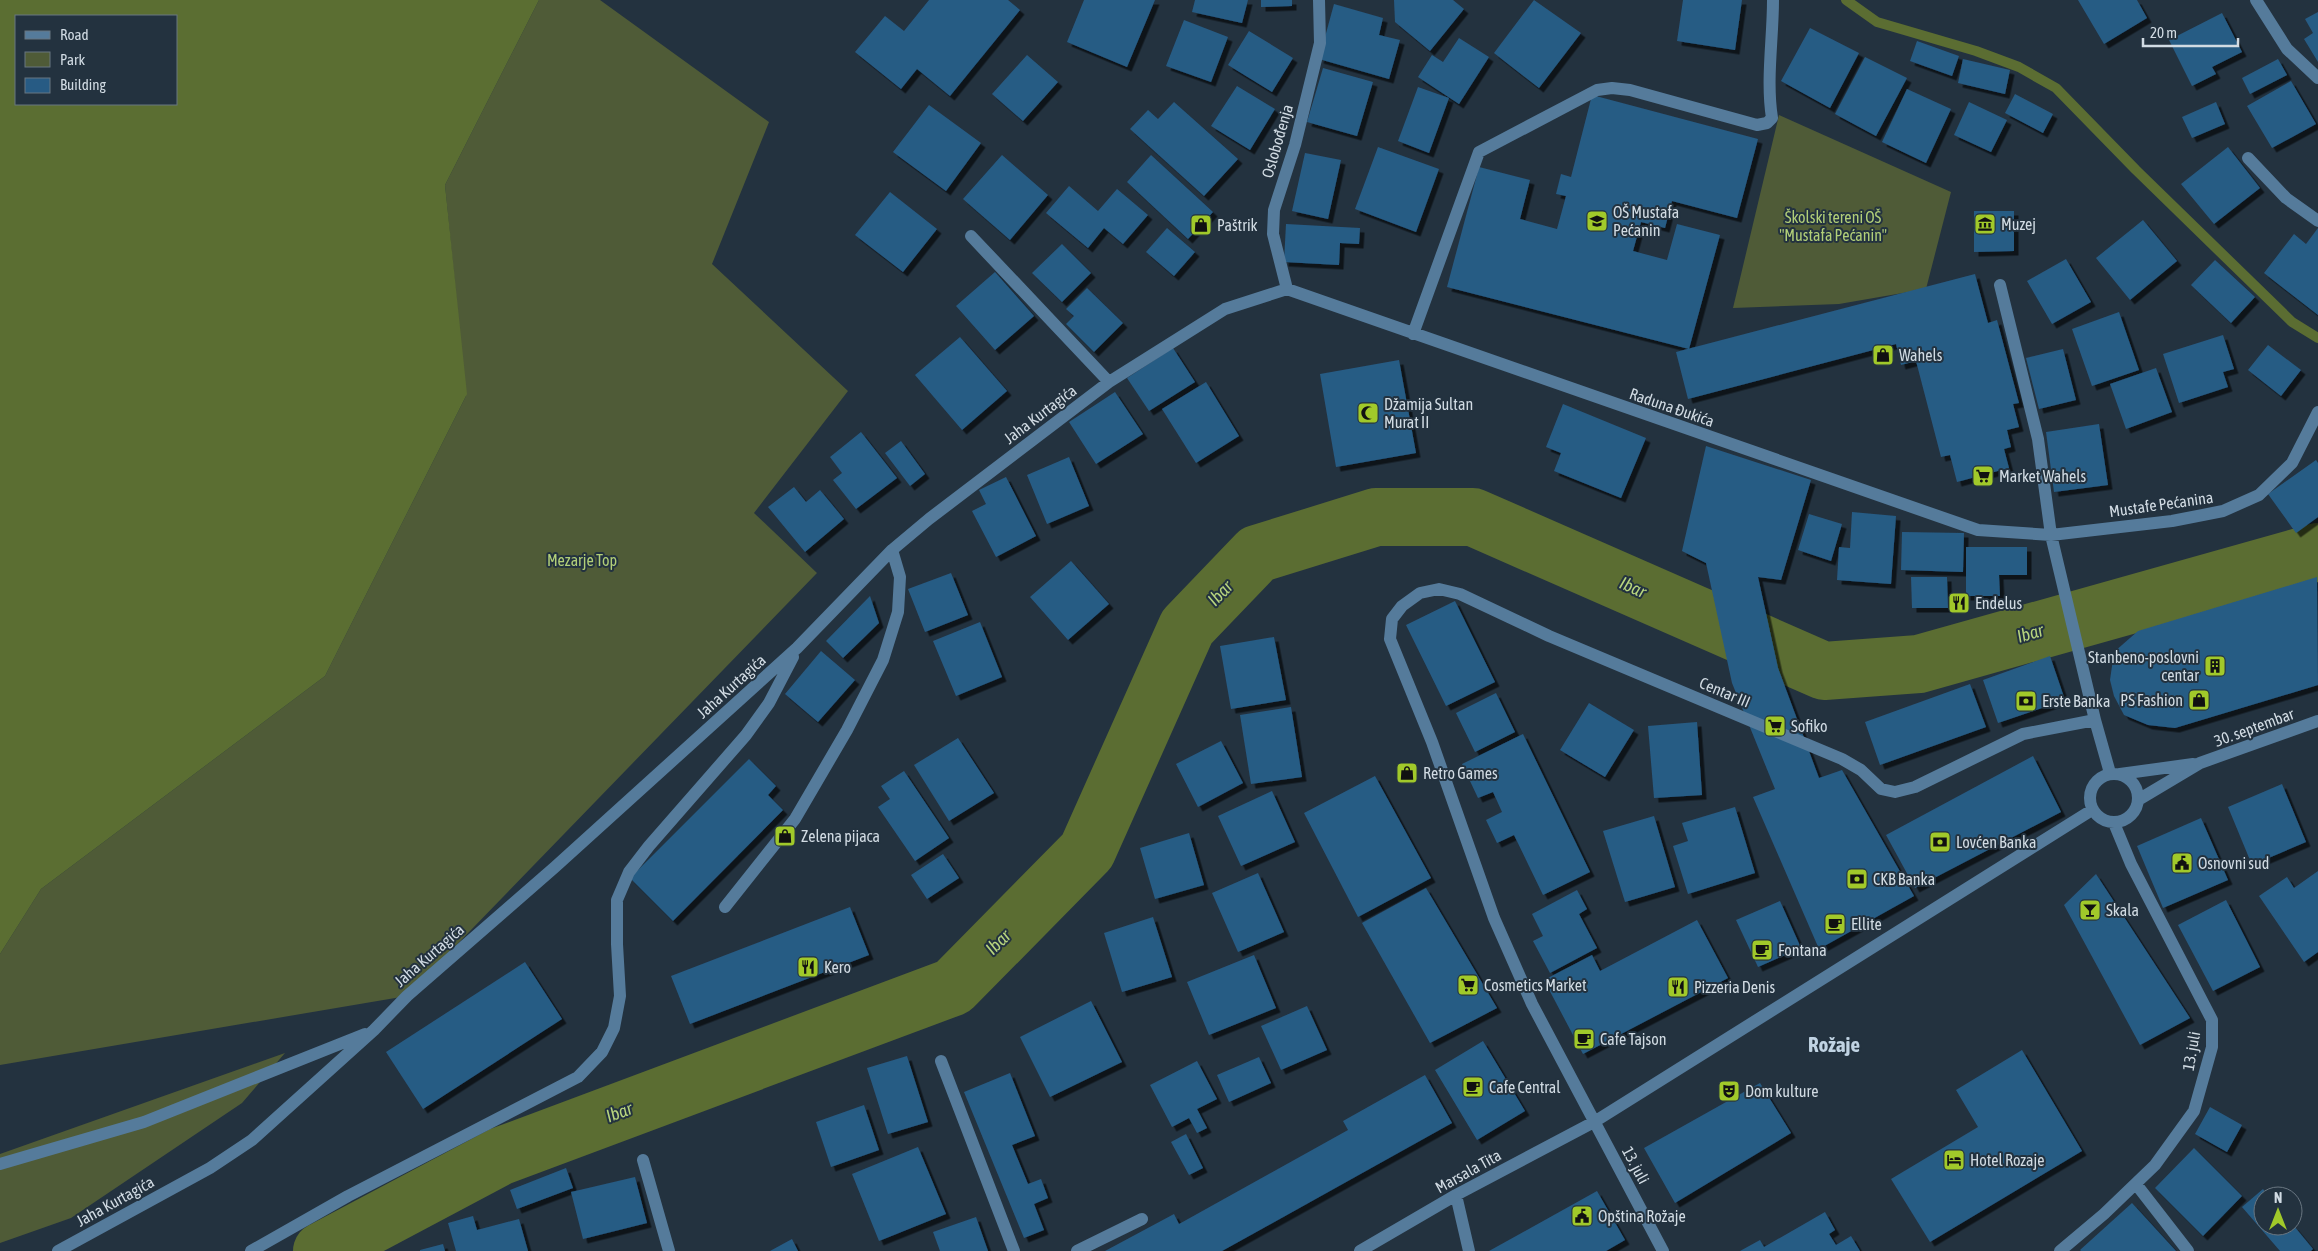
<svg xmlns="http://www.w3.org/2000/svg" width="2318" height="1251" viewBox="0 0 2318 1251" font-family="'Asap Condensed',sans-serif">
	<style>
		.green { fill: #4f5b37 }
		.forest { fill: #5b6e32; fill-rule: evenodd }
		.lines { fill: none; stroke-linecap: round; stroke-linejoin: round }
		.stream { stroke: #5b6d32; stroke-width: 10 }
		.river { stroke: #5b6d32; stroke-width: 58 }
		.building { fill: #275b84; filter: url(#shadow) }
		.minor { stroke: #557b9b; stroke-width: 12 }
		.labels { text-anchor: middle; dominant-baseline: central; stroke-width: 4; stroke-linejoin: round; paint-order: stroke }
		.street-label { font-size: 16px; fill: #d1dbe3; stroke: #23323f }
		.poi-label { font-size: 16px; fill: #d1dbe3; stroke: #23323f; text-anchor: start }
		.park-label { font-size: 16px; fill: #b2cf78; stroke: #23323f }
		.water-label { font-size: 18px; font-style: italic; fill: #b8d57e; stroke: #23323f }
		.district-label { font-size: 21px; font-weight: bold; fill: #c0d3e3; stroke: #23323f }
	</style>
	<defs>
		<filter id="shadow"><feDropShadow dx="4.5" dy="4.5" stdDeviation="0" flood-color="#0009"/></filter>
	</defs>
	<rect width="100%" height="100%" fill="#23323f"/>
	<!-- green -->
	<path class="green" d="M539 0H600L769 122 712 264 848 391 754 513 817 573 407 996 0 1065V954L41 889 325 676 466 396 445 185Z
		M1779 115 1951 192 1926 289 1839 304 1733 308Z
		M285 1053 242 1103 71 1218 0 1243V1154Z"/>
	<!-- forest -->
	<path class="forest" d="M0 0H539L445 185 467 394 325 676 41 889 0 954ZM16 16H176V104H16Z"/>
	<g class="lines">
		<!-- stream -->
		<path class="stream" d="M1846 0 1877 22 1976 51 2019 67 2056 88 2136 170 2292 322 2318 338"/>
		<!-- river -->
		<path class="river" d="M322 1251 501 1156 953 987 1087 851 1187 627 1257 554 1376 517H1473L1824 671 1919 664 2318 552"/>
	</g>
	<!-- building -->
	<path class="building" d="M929 0H1008L1020 10 950 96 917 69 901 89 855 52 885 16 904 31Z
		M1084 0H1155L1127 67 1067 42Z
		M1195 0H1248L1242 23 1192 12Z
		M1261 0H1292V6L1261 7Z
		M1394 0H1453L1464 9 1430 51 1395 22Z
		M1534 0 1581 33 1539 88 1494 53Z
		M1683 0H1742L1735 50 1677 41Z
		M2078 0H2137L2147 18 2104 44Z
		M1334 4 1383 18 1379 35 1400 40 1389 79 1319 59Z
		M2318 12V62L2304 39 2313 33 2305 19Z
		M2222 13 2242 52 2212 67 2216 74 2192 86 2169 40Z
		M1184 20 1228 37 1211 82 1166 66Z
		M1810 28 1859 53 1830 108 1781 81Z
		M1249 31 1293 58 1272 92 1228 65Z
		M1459 38 1489 57 1459 104 1418 77 1432 55 1443 62Z
		M1917 41 1959 56 1952 76 1910 61Z
		M1027 55 1058 82 1023 121 992 94Z
		M1865 57 1907 78 1876 136 1835 114Z
		M1963 59 2010 70 2005 94 1958 83Z
		M2278 59 2287 75 2250 94 2242 78Z
		M1323 68 1373 82 1357 136 1307 122Z
		M2291 81 2316 124 2272 148 2247 106Z
		M1237 86 1275 109 1250 150 1211 126Z
		M1418 87 1449 98 1429 153 1398 141Z
		M1907 89 1951 109 1926 163 1882 142Z
		M2015 94 2053 114 2043 133 2005 113Z
		M1592 95 1758 139 1737 218 1672 201 1665 228 1641 222 1633 251 1667 260 1677 224 1720 235 1689 349 1447 287 1479 167 1530 180 1520 219 1557 229 1566 196 1556 194 1561 174 1571 177Z
		M1174 102 1238 159 1204 196 1130 129 1148 110 1158 119Z
		M1969 102 2007 120 1991 152 1954 135Z
		M2216 102 2225 124 2192 138 2182 117Z
		M929 105 981 143 946 191 893 152Z
		M1378 147 1439 169 1416 232 1355 209Z
		M2228 147 2260 188 2214 224 2181 184Z
		M1305 153 1341 160 1328 219 1292 211Z
		M1002 155 1048 195 1010 240 963 199Z
		M1151 155 1213 212 1188 239 1127 182Z
		M1069 186 1098 211 1117 189 1148 215 1123 244 1104 228 1088 248 1046 213Z
		M890 192 937 229 903 272 855 235Z
		M1974 211H2014V251L1974 252Z
		M2143 220 2177 261 2130 300 2096 258Z
		M1286 224 1360 228 1359 244 1340 243 1339 265 1284 262Z
		M1167 228 1195 252 1174 276 1146 252Z
		M2318 228V315L2264 273 2294 234 2306 244Z
		M1062 244 1091 273 1062 302 1032 273Z
		M2066 259 2091 302 2052 324 2027 281Z
		M2215 260 2255 297 2231 323 2191 285Z
		M995 272 1034 316 995 350 956 306Z
		M1975 274 1988 323 1997 320 2019 403 2013 404 2019 427 2007 430 2011 447 2004 449 2009 468 1957 482 1950 455 1941 457 1916 361 1901 365 1896 344 1688 399 1676 352Z
		M1087 288 1123 323 1094 352 1066 324 1074 316 1066 309Z
		M2119 312 2139 370 2092 386 2072 329Z
		M2223 335 2234 369 2223 372 2228 387 2179 403 2163 354Z
		M960 337 1007 391 962 430 915 375Z
		M2268 345 2301 370 2281 396 2248 370Z
		M1173 348 1195 382 1149 411 1127 378Z
		M2063 349 2076 400 2039 409 2026 358Z
		M1399 360 1416 453 1336 467 1320 374Z
		M2156 368 2172 412 2126 429 2110 384Z
		M1206 382 1239 436 1196 463 1162 409Z
		M1115 392 1143 434 1096 464 1069 422Z
		M1563 404 1646 438 1621 498 1554 471 1561 453 1546 447Z
		M2099 424 2108 485 2054 492 2046 432Z
		M861 432 897 478 856 509 833 480 842 473 830 457Z
		M901 441 925 474 910 486 885 453Z
		M1706 446 1811 480 1781 580 1758 577 1778 668 1819 778 1842 770 1914 896 1819 949 1753 797 1775 789 1732 683 1706 563 1682 551Z
		M1069 457 1089 506 1047 524 1027 475Z
		M2316 460 2318 463V517L2296 533 2268 494Z
		M1006 477 1036 536 996 557 972 511 986 504 979 490Z
		M794 487 806 502 820 490 844 519 805 552 768 507Z
		M1852 512 1896 516 1891 584 1837 580 1839 547 1850 548Z
		M1809 514 1842 524 1831 561 1798 550Z
		M1902 532 1964 533 1963 572 1901 570Z
		M1966 547H2027V575H1999L2000 596H1966Z
		M1071 561 1109 604 1068 640 1030 597Z
		M951 573 968 615 925 632 908 589Z
		M1911 577H1947L1948 608H1912Z
		M2317 577 2318 685 2175 728 2148 725 2124 715 2114 696 2110 680 2114 652 2138 631Z
		M870 596 879 623 843 658 826 641Z
		M1455 601 1495 682 1446 706 1406 625Z
		M980 622 1002 677 956 696 933 641Z
		M1274 637 1286 700 1231 709 1220 646Z
		M821 651 855 680 818 722 785 694Z
		M2050 656 2065 700 1998 723 1983 680Z
		M1970 684 1986 727 1880 765 1865 722Z
		M1496 693 1515 732 1475 752 1456 713Z
		M1589 703 1634 730 1605 777 1560 750Z
		M1291 707 1302 777 1251 784 1240 715Z
		M1697 722 1702 795 1654 798 1648 726Z
		M1523 734 1590 872 1543 895 1514 835 1497 843 1486 820 1502 812 1493 792 1478 798 1462 764Z
		M958 738 994 793 949 821 914 765Z
		M1221 741 1243 783 1198 807 1176 764Z
		M2033 756 2061 812 1915 888 1886 835Z
		M749 759 776 786 768 795 783 810 673 921 630 878Z
		M904 771 949 838 915 861 878 807 890 799 881 786Z
		M1375 776 1431 878 1358 917 1304 813Z
		M2282 784 2306 842 2252 865 2228 807Z
		M1272 791 1295 842 1241 866 1218 816Z
		M1735 807 1755 873 1688 894 1673 846 1688 841 1682 823Z
		M1654 816 1675 887 1625 902 1603 831Z
		M2201 818 2228 880 2163 908 2137 846Z
		M1189 833 1204 885 1155 899 1140 848Z
		M943 854 959 878 927 899 911 875Z
		M2318 871V952L2304 962 2259 896 2287 877 2294 888Z
		M1258 873 1284 932 1238 952 1212 893Z
		M2096 874 2190 1018 2140 1045 2064 905Z
		M1426 888 1497 1008 1430 1043 1362 923Z
		M1577 890 1587 909 1579 914 1597 948 1550 973 1533 941 1543 936 1532 914Z
		M2226 900 2260 967 2213 991 2178 925Z
		M1780 901 1801 948 1758 967 1736 920Z
		M850 907 869 955 690 1024 671 976Z
		M1153 917 1172 977 1122 992 1104 933Z
		M1697 920 1728 978 1583 1054 1544 980 1592 955 1600 971Z
		M1254 955 1276 1008 1209 1035 1187 982Z
		M525 962 562 1019 423 1109 386 1052Z
		M1091 1001 1122 1062 1050 1097 1020 1037Z
		M1307 1006 1327 1050 1281 1070 1261 1026Z
		M1483 1041 1525 1111 1477 1140 1435 1070Z
		M2022 1050 2082 1151 1930 1242 1891 1179 1978 1127 1956 1090Z
		M907 1056 928 1122 888 1134 867 1068Z
		M1259 1057 1271 1083 1229 1102 1217 1075Z
		M1197 1061 1217 1099 1197 1109 1207 1128 1197 1133 1189 1118 1172 1127 1150 1085Z
		M1010 1073 1035 1136 1012 1145 1028 1184 1041 1179 1048 1198 1034 1204 1044 1230 1024 1238 964 1092Z
		M1425 1075 1452 1123 1222 1251H1105L1174 1214 1179 1224 1348 1130 1343 1121Z
		M1760 1083 1791 1133 1675 1203 1644 1148Z
		M864 1105 879 1150 831 1167 816 1122Z
		M2210 1107 2242 1125 2227 1152 2195 1134Z
		M1186 1134 1203 1168 1189 1175 1171 1142Z
		M918 1147 946 1214 879 1241 852 1174Z
		M2194 1148 2242 1196 2203 1236 2155 1188Z
		M566 1168 573 1188 517 1209 510 1190Z
		M635 1177 647 1223 583 1239 571 1192Z
		M2263 1189 2268 1196H2263V1226H2294L2313 1249 2311 1251H2280L2242 1207Z
		M1597 1191 1625 1240 1606 1251H1489Z
		M2132 1203 2176 1251H2081L2080 1250Z
		M1825 1212 1835 1230 1829 1234 1836 1245 1851 1236 1860 1251H1740L1760 1240 1764 1247Z
		M473 1216 477 1230 519 1219 528 1251H456L448 1223Z
		M976 1217 988 1251H940L933 1232Z
		M792 1239 798 1251H770Z
		M443 1244 445 1251H420V1250Z"/>
	<g class="lines">
		<!-- minor -->
		<path class="minor" d="M2256 0 2287 49 2318 78
			M2248 158 2286 198 2318 221
			M971 236 1109 382
			M2000 285 2038 439 2051 535 2095 720 2110 773
			M1287 289 1978 530 2051 535 2172 521 2223 511 2259 495 2292 463 2318 412
			M1287 289 1273 234 1274 210 1295 145 1320 43 1319 0
			M1413 334 1479 152 1597 90 1612 88 1630 90 1757 125 1767 123 1772 118C1766 80 1773 39 1773 0
			M2090 798a24 24 0 1 1 48 0a24 24 0 1 1-48 0Z
			M2120 774 2193 764
			M2138 800 2200 763 2318 721
			M725 907 795 819 847 730 883 660 898 612 900 577 892 550
			M941 1061 1014 1251
			M643 1160 669 1251
			M0 1164 144 1122 365 1034
			M2136 1184 2188 1251
			M1456 1195 1469 1251
			M58 1251 210 1168 252 1140 374 1030 407 996 555 867 797 648 892 550 929 519 1109 382 1225 309 1287 289
			M251 1251 348 1196 578 1077 602 1052 614 1028 620 996 617 944V900L629 872 649 846 746 735 769 703 793 657
			M1077 1251 1142 1219
			M1360 1251 1456 1195 1594 1122 2092 810
			M1663 1251 1532 1004 1494 918 1432 742 1390 639 1392 619 1402 606 1420 593 1439 589 1460 594 1549 636 1842 759 1861 770 1881 789 1895 792 1915 787 2023 734 2095 720
			M2060 1251 2104 1214 2155 1165 2194 1111 2212 1047V1020L2131 864 2114 823"/>
	</g>
	<!-- icons -->
	<defs>
		<g id="school-square" transform="scale(1.125)"><rect x="-9" y="-9" width="18" height="18" rx="4" fill="#a1c92a" stroke="#23323f"/><path d="M0-5L7-2L0 1L-7-2ZM-4 1L0 2.5L4 1V4Q0 6-4 4Z" fill="#111"/></g>
		<g id="museum-square" transform="scale(1.125)"><rect x="-9" y="-9" width="18" height="18" rx="4" fill="#a1c92a" stroke="#23323f"/><path d="M0-6L6-3V-2H-6V-3ZM-5-1h2V3h-2ZM-1-1h2V3h-2ZM3-1h2V3H3ZM-6 4H6V6H-6Z" fill="#111"/></g>
		<g id="shop-square" transform="scale(1.125)"><rect x="-9" y="-9" width="18" height="18" rx="4" fill="#a1c92a" stroke="#23323f"/><path d="M-5-2.5h2.3a2.7 3.5 0 0 1 5.4 0H5L5.5 6h-11ZM-1.5-2.5h3a1.5 2.3 0 0 0-3 0Z" fill="#111"/></g>
		<g id="mosque-square" transform="scale(1.125)"><rect x="-9" y="-9" width="18" height="18" rx="4" fill="#a1c92a" stroke="#23323f"/><path d="M3.5-4.9A6 6 0 1 0 3.5 4.9A5 5 0 1 1 3.5-4.9Z" fill="#111"/></g>
		<g id="supermarket-square" transform="scale(1.125)"><rect x="-9" y="-9" width="18" height="18" rx="4" fill="#a1c92a" stroke="#23323f"/><path d="M-6-5.5h2.5l.6 2H6L4.5 2H-2.5L-4.4-4H-6ZM-1.5 3.2a1.3 1.3 0 1 0 .1 0ZM3 3.2a1.3 1.3 0 1 0 .1 0Z" fill="#111"/></g>
		<g id="restaurant-square" transform="scale(1.125)"><rect x="-9" y="-9" width="18" height="18" rx="4" fill="#a1c92a" stroke="#23323f"/><path d="M-5-6h1v4h1v-4h1v4h1v-4h1v5L-1.5 .5V6h-2V.5L-5-1ZM5-6V6H3V1.5H1.5Q1.5-4 5-6Z" fill="#111"/></g>
		<g id="building-square" transform="scale(1.125)"><rect x="-9" y="-9" width="18" height="18" rx="4" fill="#a1c92a" stroke="#23323f"/><path d="M-4-6H4V6H1V3H-1V6H-4ZM-2.5-4.3h1.7v1.8h-1.7ZM.8-4.3h1.7v1.8H.8ZM-2.5-1h1.7V.8h-1.7ZM.8-1h1.7V.8H.8Z" fill="#111"/></g>
		<g id="bank-square" transform="scale(1.125)"><rect x="-9" y="-9" width="18" height="18" rx="4" fill="#a1c92a" stroke="#23323f"/><path d="M-6-4H6V4H-6ZM0-2.3a2.3 2.3 0 1 0 0 4.6a2.3 2.3 0 1 0 0-4.6Z" fill="#111"/></g>
		<g id="civic-square" transform="scale(1.125)"><rect x="-9" y="-9" width="18" height="18" rx="4" fill="#a1c92a" stroke="#23323f"/><path d="M-.6-6.5H3V-4.5H.6V-3L4-1V1h2V6H-6V1h2V-1L-.6-3ZM-1.2 2.5V6h2.4V2.5Z" fill="#111"/></g>
		<g id="bar-square" transform="scale(1.125)"><rect x="-9" y="-9" width="18" height="18" rx="4" fill="#a1c92a" stroke="#23323f"/><path d="M-6-5H6L.8 .8V4.5H3.5V6h-7V4.5H-.8V.8Z" fill="#111"/></g>
		<g id="cafe-square" transform="scale(1.125)"><rect x="-9" y="-9" width="18" height="18" rx="4" fill="#a1c92a" stroke="#23323f"/><path d="M-5.5-4.5H6V0H3Q3 3.5 0 3.5H-2.5Q-5.5 3.5-5.5 0ZM3-3.2v2h1.7v-2ZM-6 4.5H4V6H-6Z" fill="#111"/></g>
		<g id="theatre-square" transform="scale(1.125)"><rect x="-9" y="-9" width="18" height="18" rx="4" fill="#a1c92a" stroke="#23323f"/><path d="M-5-5.5Q0-4 5-5.5V0Q5 5 0 6Q-5 5-5 0ZM-3.3-2.5H-1v1.5H-3.3ZM1-2.5H3.3v1.5H1ZM-2.8 1Q0 5.5 2.8 1Z" fill="#111"/></g>
		<g id="hotel-square" transform="scale(1.125)"><rect x="-9" y="-9" width="18" height="18" rx="4" fill="#a1c92a" stroke="#23323f"/><path d="M-6-4.5h1.5V1H6V5H4.5V3h-9V5H-6ZM-4 0a1.8 1.8 0 1 1 3.6 0ZM.5 0V-2.5h3Q6-2.5 6 0Z" fill="#111"/></g>
	</defs>
	<g fill-rule="evenodd">
		<use href="#school-square" x="1597" y="221"/>
		<use href="#museum-square" x="1985" y="224"/>
		<use href="#shop-square" x="1201" y="225"/>
		<use href="#shop-square" x="1883" y="355"/>
		<use href="#mosque-square" x="1368" y="413"/>
		<use href="#supermarket-square" x="1983" y="476"/>
		<use href="#restaurant-square" x="1959" y="603"/>
		<use href="#building-square" x="2215" y="666"/>
		<use href="#shop-square" x="2199" y="700"/>
		<use href="#bank-square" x="2026" y="701"/>
		<use href="#supermarket-square" x="1775" y="726"/>
		<use href="#shop-square" x="1407" y="773"/>
		<use href="#shop-square" x="785" y="836"/>
		<use href="#bank-square" x="1940" y="842"/>
		<use href="#civic-square" x="2182" y="863"/>
		<use href="#bank-square" x="1857" y="879"/>
		<use href="#bar-square" x="2090" y="910"/>
		<use href="#cafe-square" x="1835" y="924"/>
		<use href="#cafe-square" x="1762" y="950"/>
		<use href="#restaurant-square" x="808" y="967"/>
		<use href="#supermarket-square" x="1468" y="985"/>
		<use href="#restaurant-square" x="1678" y="987"/>
		<use href="#cafe-square" x="1584" y="1039"/>
		<use href="#cafe-square" x="1473" y="1087"/>
		<use href="#theatre-square" x="1729" y="1091"/>
		<use href="#hotel-square" x="1954" y="1160"/>
		<use href="#civic-square" x="1582" y="1216"/>
	</g>
	<g class="labels">
		<!-- street labels -->
		<g class="street-label">
			<text transform="translate(1277 141) rotate(-74)">Oslobođenja</text>
			<text transform="translate(1672 407) rotate(19)">Raduna Ðukića</text>
			<text transform="translate(1040 414) rotate(-37)">Jaha Kurtagića</text>
			<text transform="translate(2161 504) rotate(-8)">Mustafe Pećanina</text>
			<text transform="translate(731 686) rotate(-42)">Jaha Kurtagića</text>
			<text transform="translate(1725 692) rotate(23)">Centar III</text>
			<text transform="translate(2254 727) rotate(-20)">30. septembar</text>
			<text transform="translate(429 955) rotate(-41)">Jaha Kurtagića</text>
			<text transform="translate(2191 1051) rotate(-80)">13. juli</text>
			<text transform="translate(1636 1165) rotate(62)">13. juli</text>
			<text transform="translate(1468 1171) rotate(-29)">Marsala Tita</text>
			<text transform="translate(115 1201) rotate(-29)">Jaha Kurtagića</text>
		</g>
		<!-- poi labels -->
		<g class="poi-label">
			<text x="1613" y="212">OŠ Mustafa<tspan x="1613" dy="18">Pećanin</tspan></text>
			<text x="2001" y="224">Muzej</text>
			<text x="1217" y="225">Paštrik</text>
			<text x="1899" y="355">Wahels</text>
			<text x="1384" y="404">Džamija Sultan<tspan x="1384" dy="18">Murat II</tspan></text>
			<text x="1999" y="476">Market Wahels</text>
			<text x="1975" y="603">Endelus</text>
			<text x="2199" y="657" text-anchor="end">Stanbeno-poslovni<tspan x="2199" dy="18">centar</tspan></text>
			<text x="2183" y="700" text-anchor="end">PS Fashion</text>
			<text x="2042" y="701">Erste Banka</text>
			<text x="1791" y="726">Sofiko</text>
			<text x="1423" y="773">Retro Games</text>
			<text x="801" y="836">Zelena pijaca</text>
			<text x="1956" y="842">Lovćen Banka</text>
			<text x="2198" y="863">Osnovni sud</text>
			<text x="1873" y="879">CKB Banka</text>
			<text x="2106" y="910">Skala</text>
			<text x="1851" y="924">Ellite</text>
			<text x="1778" y="950">Fontana</text>
			<text x="824" y="967">Kero</text>
			<text x="1484" y="985">Cosmetics Market</text>
			<text x="1694" y="987">Pizzeria Denis</text>
			<text x="1600" y="1039">Cafe Tajson</text>
			<text x="1489" y="1087">Cafe Central</text>
			<text x="1745" y="1091">Dom kulture</text>
			<text x="1970" y="1160">Hotel Rozaje</text>
			<text x="1598" y="1216">Opština Rožaje</text>
		</g>
		<!-- park labels -->
		<g class="park-label">
			<text x="1833" y="217">Školski tereni OŠ<tspan x="1833" dy="18">"Mustafa Pećanin"</tspan></text>
			<text x="582" y="560">Mezarje Top</text>
		</g>
		<!-- water labels -->
		<g class="water-label">
			<text transform="translate(1633 587) rotate(24)">Ibar</text>
			<text transform="translate(1220 593) rotate(-46)">Ibar</text>
			<text transform="translate(2030 633) rotate(-16)">Ibar</text>
			<text transform="translate(998 942) rotate(-45)">Ibar</text>
			<text transform="translate(619 1112) rotate(-20)">Ibar</text>
		</g>
		<!-- district labels -->
		<g class="district-label">
			<text x="1834" y="1044">Rožaje</text>
		</g>
	</g>
	<!-- legend -->
	<rect x="15" y="15" width="162" height="90" fill="#23323f" stroke="#697681"/>
	<rect x="25" y="31" width="25" height="8" fill="#557b9b" stroke="#697681"/>
	<text x="60" y="40" font-size="15" fill="#d1dbe3">Road</text>
	<rect x="25" y="52" width="25" height="15" fill="#4f5b37" stroke="#697681"/>
	<text x="60" y="65" font-size="15" fill="#d1dbe3">Park</text>
	<rect x="25" y="78" width="25" height="15" fill="#275b84" stroke="#697681"/>
	<text x="60" y="90" font-size="15" fill="#d1dbe3">Building</text>
	<!-- north arrow -->
	<g transform="translate(2278 1211)"><circle r="24" fill="#23323f" stroke="#697681"/>
	<path d="M0-4L9 19L0 12L-9 19Z" fill="#a1c92a"/>
	<text y="-8" font-size="14" font-weight="bold" text-anchor="middle" fill="#d1dbe3">N</text>
	</g>
	<!-- scale -->
	<path d="M2143 38v8h95v-8" fill="none" stroke="#d1dbe3" stroke-width="2.5"/>
	<text x="2150" y="38" font-size="15" fill="#d1dbe3" stroke="#23323f" stroke-width="4" paint-order="stroke">20 m</text>
</svg>
